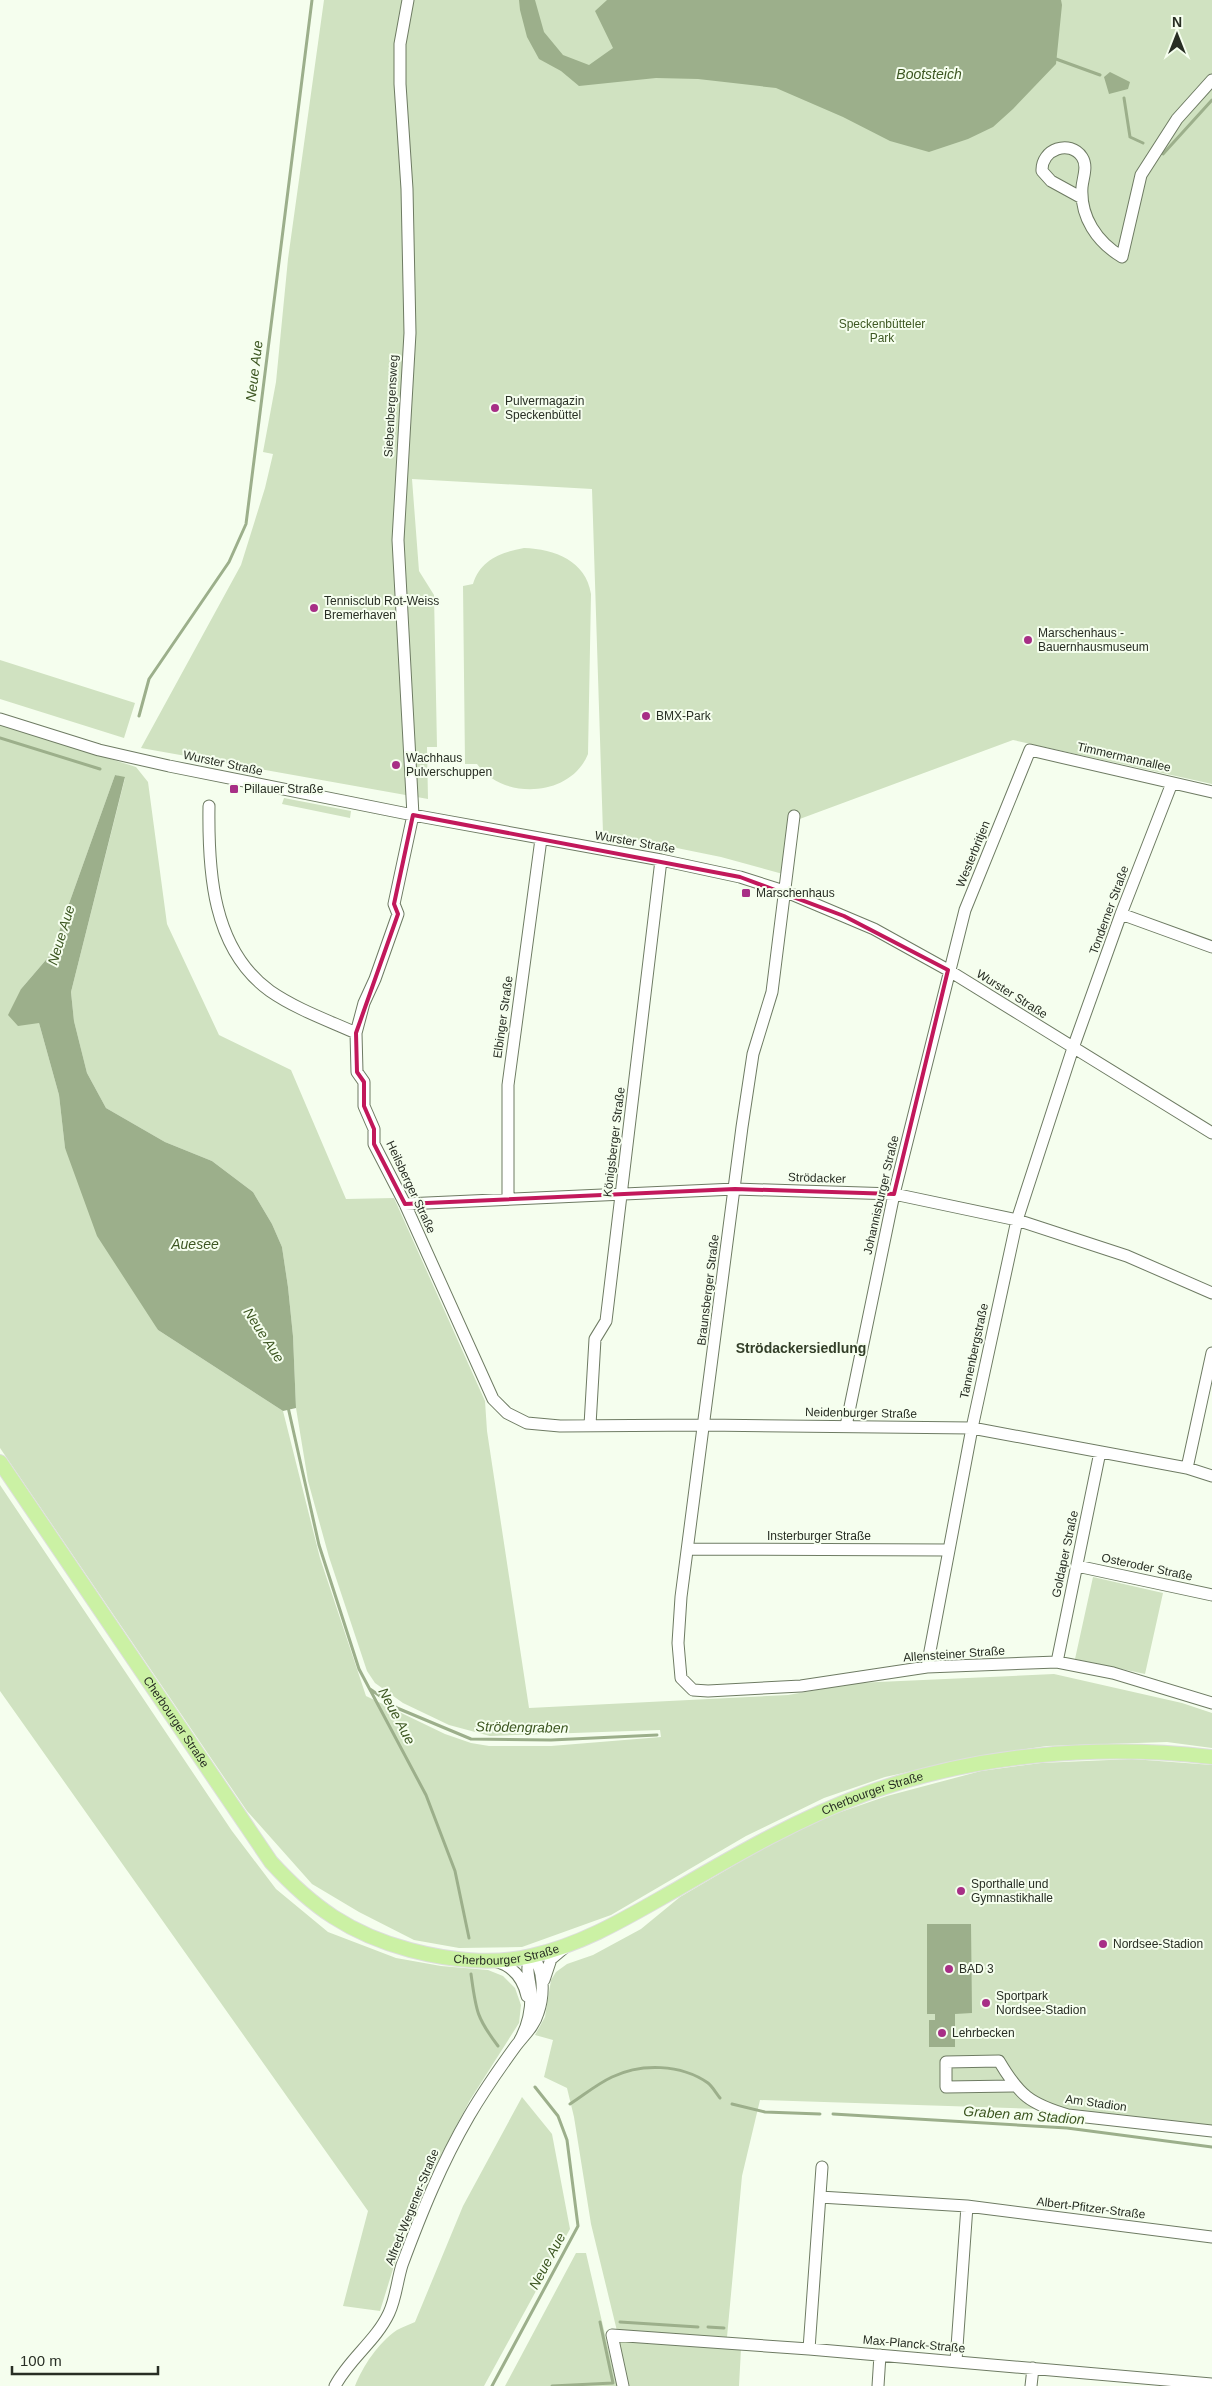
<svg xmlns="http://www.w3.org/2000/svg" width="1212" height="2386" viewBox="0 0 1212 2386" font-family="Helvetica,sans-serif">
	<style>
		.green { fill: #d0e2c1; fill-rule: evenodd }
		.water { fill: #9caf8b }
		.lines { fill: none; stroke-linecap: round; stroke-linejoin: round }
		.stream { stroke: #9caf8b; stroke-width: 3 }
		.minor-casing { stroke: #6e7b63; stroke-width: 13 }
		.major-casing { stroke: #dddedc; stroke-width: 16 }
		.minor { stroke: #fff; stroke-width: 11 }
		.major { stroke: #cbf1a4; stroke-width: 14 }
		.marked { fill: none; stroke: #c2185b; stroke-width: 4; stroke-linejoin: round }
		.poi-dot { fill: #a72f86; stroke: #f5feee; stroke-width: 2 }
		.labels { text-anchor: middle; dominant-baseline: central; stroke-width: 4; stroke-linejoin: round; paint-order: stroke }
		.park-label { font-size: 12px; fill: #3e5823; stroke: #f5feee }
		.poi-label { font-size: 12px; fill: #282e24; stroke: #f5feee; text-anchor: start }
		.street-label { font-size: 12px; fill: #282e24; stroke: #f5feee }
		.water-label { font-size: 14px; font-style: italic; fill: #3c5621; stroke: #f5feee }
		.neighbourhood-label { font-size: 14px; font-weight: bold; fill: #333f29; stroke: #f5feee }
	</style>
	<rect width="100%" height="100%" fill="#f5feee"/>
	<!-- green -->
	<path class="green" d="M324 0H1212V784L1013 740 797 820 790 876 721 857 603 833 592 489 412 479 419 571 434 595 437 747H427L428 799 141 748 241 565 265 488 273 454 263 452 276 382 288 259Z
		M524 548C555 549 586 561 591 594L588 754C571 797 503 801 477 764H465L463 586 473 584C480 560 501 552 524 548Z
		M0 660 135 703 124 738 0 699Z
		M0 724 136 767 148 782 167 924 219 1035 291 1070 346 1199 394 1198 485 1401 487 1431 529 1708 788 1695 856 1683 1054 1674 1182 1703 1212 1713V1748L1167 1742 1047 1746 991 1754 885 1777 824 1798 746 1836 611 1915 522 1947 459 1948 414 1940 359 1912 312 1884 247 1811 0 1448ZM115 775 125 778 71 992 74 1021 87 1073 106 1108 165 1142 212 1161 253 1192 272 1224 282 1247 288 1287 293 1336 296 1408 308 1481 329 1557 367 1671 375 1683 403 1703 449 1725 490 1736 660 1730 661 1737 551 1746H489L471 1743 445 1734 366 1696 320 1558 283 1411 158 1330 65 1148 59 1095 39 1023 21 989 51 954Z
		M284 798 351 811 350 818 282 804Z
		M0 1485 232 1831 276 1889 328 1932 396 1958 441 1966 488 1970 503 1976 515 1988 521 2005 519 2023 470 2100 429 2177 402 2240 380 2311 343 2306 368 2211 0 1691Z
		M1093 1577 1163 1593 1145 1674 1075 1659Z
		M1132 1759 1212 1765V2128L1071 2110 760 2100 742 2176 727 2337 617 2331 591 2224 574 2117 567 2088 544 2077 553 2040 535 2035 545 2017 551 1980 556 1972 567 1964 593 1955 641 1929 680 1897 786 1835 829 1816 887 1796 981 1771 1041 1763Z
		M522 2097 552 2134 570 2229 484 2386H355C363 2366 378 2343 397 2330 402 2327 409 2325 415 2322L463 2206Z
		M576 2253H586L617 2386H505Z
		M618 2340 741 2349 739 2386H628Z"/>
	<!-- water -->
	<path class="water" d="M519 0H535L544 32 563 55 589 65 613 48 595 11 607 0H1061L1062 5 1056 64 1013 109 993 127 968 139 929 152 890 141 843 117 776 88 698 79 656 78 579 86 561 71 539 59 527 37 520 10Z
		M1110 72 1130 82 1128 89 1109 94 1104 77Z
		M115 775 125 777 71 992 74 1021 87 1073 106 1108 165 1142 212 1161 253 1192 272 1224 282 1247 288 1287 293 1336 296 1408 283 1411 158 1330 97 1236 65 1148 59 1095 39 1023 18 1026 8 1015 21 989 51 954Z
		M927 1924H971L972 2013 955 2014V2047H929V2020H935V2014H927Z"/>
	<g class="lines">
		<!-- stream -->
		<path class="stream" d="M1056 59 1100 75
			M1124 98 1130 137 1143 143
			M1163 154 1212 100
			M139 716 149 679 229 562 246 524 312 0
			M0 738 100 769
			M288 1407 319 1545 359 1669 426 1795 455 1871 469 1938
			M370 1689 397 1708 471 1739 551 1740 657 1735
			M471 1974C476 2010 476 2017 498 2046
			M570 2104C584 2095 597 2084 612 2077 641 2063 681 2064 708 2083 712 2086 716 2093 720 2098
			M732 2104 765 2112 820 2114
			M833 2114 1067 2128 1212 2147
			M620 2322 698 2327
			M708 2327 724 2328
			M492 2386 578 2226 567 2140 558 2116 535 2087
			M552 2386 613 2383 600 2322"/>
		<!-- minor casing -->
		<g class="minor-casing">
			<path id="minor" d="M408 0 400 44V84L407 189 410 333 398 540 413 815 394 904 398 914 375 979 364 1003 356 1033 357 1072 364 1082V1106L374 1129V1144L405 1204 493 1399 507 1413 527 1423 560 1426 704 1425 972 1428 1187 1468 1212 1476
				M1082 198 1051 181 1042 171C1041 149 1070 139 1082 157 1088 166 1083 177 1082 187 1080 217 1097 242 1122 257L1141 175 1177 119 1212 80
				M0 719 99 750 169 766 413 815 661 860 740 877 784 891 874 929 948 970 1212 1133
				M209 806C208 871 212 949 270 991 296 1009 327 1020 356 1033
				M794 816 772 992 753 1054 742 1127 681 1597 678 1643 681 1678 693 1690 708 1691 801 1686 927 1667 1057 1662 1113 1673 1212 1703
				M1121 914 1212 947
				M508 1199V1085L541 839
				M405 1204 735 1189 894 1194 1017 1220 1127 1256 1212 1293
				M590 1425 595 1339 606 1321 661 860
				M846 1426 894 1194 965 910 1030 750 1212 792
				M1187 1468 1212 1353
				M688 1549 949 1550
				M1077 1566 1212 1595
				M1057 1662 1100 1452
				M927 1667 972 1428 1017 1220 1073 1048 1121 914 1172 783
				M494 1961C512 1965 523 1978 527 1996
				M544 1980 551 1959 564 1948
				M1013 2086 946 2087V2062L999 2061C1019 2095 1030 2104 1068 2115L1212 2131
				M820 2197 967 2206 1212 2237
				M809 2349 822 2167
				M956 2361 967 2206
				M335 2386C349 2359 376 2341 389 2313 396 2298 397 2281 402 2265 421 2214 441 2164 469 2116 483 2092 499 2069 515 2047 523 2036 534 2027 538 2013 544 1996 545 1967 531 1956 524 1968 531 1982 531 1995 531 2011 528 2026 520 2040
				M623 2386 612 2335 809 2349 1212 2384
				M878 2386 880 2355
				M1031 2386 1033 2368"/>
		</g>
		<!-- major casing -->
		<g class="major-casing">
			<g id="major">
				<path id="s1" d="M0 1462 271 1862C312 1907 350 1934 410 1950 448 1960 493 1965 531 1956 585 1944 631 1915 679 1888 739 1853 800 1818 865 1794 975 1754 1096 1744 1212 1757"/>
			</g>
		</g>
		<!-- minor -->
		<use href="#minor" class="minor"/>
		<!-- major -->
		<use href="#major" class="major"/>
	</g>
	<!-- marked area -->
	<path class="marked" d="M413 815 740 877 844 916 948 970 894 1194 735 1189 405 1204 374 1144V1129L364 1106V1082L357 1072 356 1033 398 914 394 904Z"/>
	<!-- markers -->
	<g class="poi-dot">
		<circle cx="495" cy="408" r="5"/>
		<circle cx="314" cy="608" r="5"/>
		<circle cx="1028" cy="640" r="5"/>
		<circle cx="646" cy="716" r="5"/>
		<circle cx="396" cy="765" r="5"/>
		<rect x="229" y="784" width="10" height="10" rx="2.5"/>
		<rect x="741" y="888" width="10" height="10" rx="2.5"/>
		<circle cx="961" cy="1891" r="5"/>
		<circle cx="1103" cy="1944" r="5"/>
		<circle cx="949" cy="1969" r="5"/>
		<circle cx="986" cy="2003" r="5"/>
		<circle cx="942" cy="2033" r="5"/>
	</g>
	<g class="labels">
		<!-- park labels -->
		<g class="park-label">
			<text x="882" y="324">Speckenbütteler<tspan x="882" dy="14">Park</tspan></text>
		</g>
		<!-- poi labels -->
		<g class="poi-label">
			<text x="505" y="401">Pulvermagazin<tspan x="505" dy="14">Speckenbüttel</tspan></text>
			<text x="324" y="601">Tennisclub Rot-Weiss<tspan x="324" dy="14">Bremerhaven</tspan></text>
			<text x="1038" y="633">Marschenhaus -<tspan x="1038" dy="14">Bauernhausmuseum</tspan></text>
			<text x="656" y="716">BMX-Park</text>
			<text x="406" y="758">Wachhaus<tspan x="406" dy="14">Pulverschuppen</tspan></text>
			<text x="244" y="789">Pillauer Straße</text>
			<text x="756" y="893">Marschenhaus</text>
			<text x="971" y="1884">Sporthalle und<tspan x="971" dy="14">Gymnastikhalle</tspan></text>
			<text x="1113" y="1944">Nordsee-Stadion</text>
			<text x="959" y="1969">BAD 3</text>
			<text x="996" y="1996">Sportpark<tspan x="996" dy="14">Nordsee-Stadion</tspan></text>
			<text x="952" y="2033">Lehrbecken</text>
		</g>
		<!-- street labels -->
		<g class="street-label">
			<text transform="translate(391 406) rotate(-87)">Siebenbergensweg</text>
			<text transform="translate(1124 757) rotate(13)">Timmermannallee</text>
			<text transform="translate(223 763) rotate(12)">Wurster Straße</text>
			<text transform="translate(635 842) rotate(10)">Wurster Straße</text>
			<text transform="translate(973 854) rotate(-68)">Westerbritjen</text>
			<text transform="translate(1109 910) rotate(-70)">Tonderner Straße</text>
			<text transform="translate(1012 994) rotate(32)">Wurster Straße</text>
			<text transform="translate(503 1017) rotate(-82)">Elbinger Straße</text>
			<text transform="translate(614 1142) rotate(-83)">Königsberger Straße</text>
			<text transform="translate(817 1178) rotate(2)">Strödacker</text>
			<text transform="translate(411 1187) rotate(65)">Heilsberger Straße</text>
			<text transform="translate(881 1195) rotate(-77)">Johannisburger Straße</text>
			<text transform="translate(708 1290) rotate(-83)">Braunsberger Straße</text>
			<text transform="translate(974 1351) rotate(-78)">Tannenbergstraße</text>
			<text transform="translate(861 1413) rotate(1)">Neidenburger Straße</text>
			<text x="819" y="1536">Insterburger Straße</text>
			<text transform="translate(1065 1554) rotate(-78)">Goldaper Straße</text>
			<text transform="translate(1147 1567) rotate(12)">Osteroder Straße</text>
			<text transform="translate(954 1654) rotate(-4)">Allensteiner Straße</text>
			<text stroke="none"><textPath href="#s1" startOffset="314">Cherbourger Straße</textPath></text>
			<text stroke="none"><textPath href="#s1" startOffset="1152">Cherbourger Straße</textPath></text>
			<text stroke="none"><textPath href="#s1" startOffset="748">Cherbourger Straße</textPath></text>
			<text transform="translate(1096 2103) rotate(8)">Am Stadion</text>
			<text transform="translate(412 2207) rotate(-68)">Alfred-Wegener-Straße</text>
			<text transform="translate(1091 2208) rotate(7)">Albert-Pfitzer-Straße</text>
			<text transform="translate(914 2344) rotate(5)">Max-Planck-Straße</text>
		</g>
		<!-- water labels -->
		<g class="water-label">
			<text x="929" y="74">Bootsteich</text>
			<text transform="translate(254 371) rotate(-83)">Neue Aue</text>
			<text transform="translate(61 935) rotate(-73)">Neue Aue</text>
			<text x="195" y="1244">Auesee</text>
			<text transform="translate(264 1335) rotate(57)">Neue Aue</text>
			<text transform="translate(397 1716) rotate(62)">Neue Aue</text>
			<text transform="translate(522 1727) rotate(1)">Strödengraben</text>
			<text transform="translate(1024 2115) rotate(4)">Graben am Stadion</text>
			<text transform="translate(547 2261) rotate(-62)">Neue Aue</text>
		</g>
		<!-- neighbourhood labels -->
		<g class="neighbourhood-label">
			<text x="801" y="1348">Strödackersiedlung</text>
		</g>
	</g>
	<!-- north arrow -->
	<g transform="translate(1177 35)" stroke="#f5feee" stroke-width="4" paint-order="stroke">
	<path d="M0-4L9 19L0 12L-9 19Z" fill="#282e24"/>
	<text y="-8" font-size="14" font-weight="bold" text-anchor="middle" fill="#282e24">N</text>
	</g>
	<!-- scale -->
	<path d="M12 2366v8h146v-8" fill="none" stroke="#282e24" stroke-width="2.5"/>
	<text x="20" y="2366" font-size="15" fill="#282e24" stroke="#f5feee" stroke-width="4" paint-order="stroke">100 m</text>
</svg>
